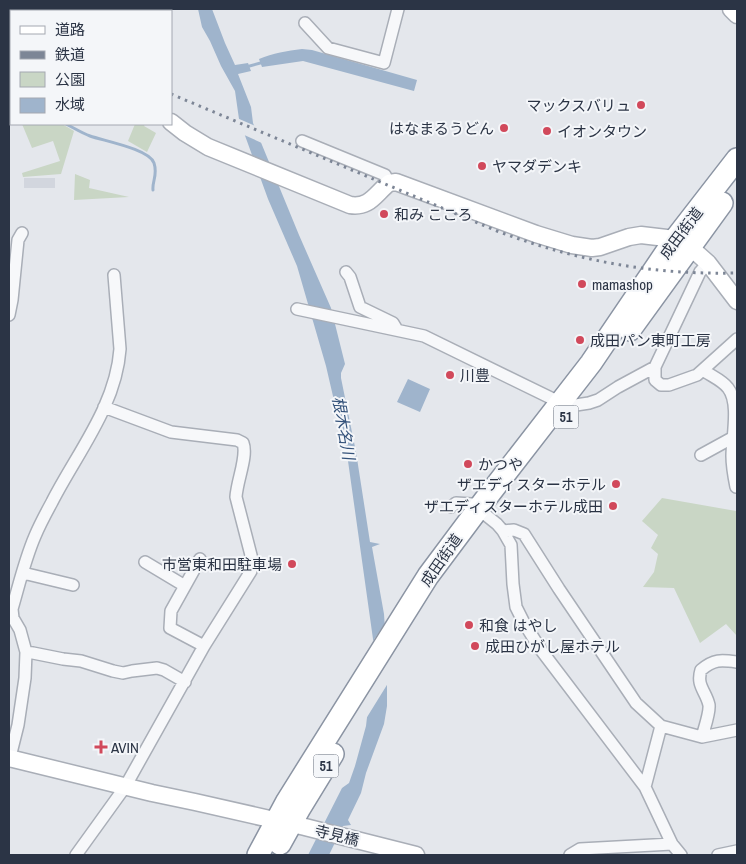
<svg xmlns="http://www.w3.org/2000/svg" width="746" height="864" viewBox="0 0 746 864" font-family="'Archivo Narrow','Noto Sans JP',sans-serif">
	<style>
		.built { fill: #d2d6de }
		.green { fill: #c9d6c5 }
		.water { fill: #9fb4cc }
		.pier { fill: #e4e7ec }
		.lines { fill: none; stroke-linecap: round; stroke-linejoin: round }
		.stream { stroke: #9fb4cc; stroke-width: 3 }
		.street-casing { stroke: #a9aeb7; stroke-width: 14 }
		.secondary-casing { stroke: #a9aeb7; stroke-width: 19 }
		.highway-casing { stroke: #8b94a3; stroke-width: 24 }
		.street { stroke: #f7f8fa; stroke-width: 11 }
		.secondary { stroke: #fff; stroke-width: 16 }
		.highway { stroke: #fff; stroke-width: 21 }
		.rail { stroke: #7d8696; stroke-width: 3; stroke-dasharray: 2.5 5; stroke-linecap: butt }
		.poi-dot { fill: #d1495b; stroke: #f4f6f9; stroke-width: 2 }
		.labels { text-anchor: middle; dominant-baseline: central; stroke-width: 4; stroke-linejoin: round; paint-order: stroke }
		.shield { fill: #f4f6f9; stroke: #676e7b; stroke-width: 1 }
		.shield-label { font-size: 14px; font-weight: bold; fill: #2b3445 }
		.poi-label { font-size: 15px; fill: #2b3445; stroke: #f4f6f9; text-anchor: start }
		.street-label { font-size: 15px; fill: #2b3445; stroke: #f4f6f9 }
		.water-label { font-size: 16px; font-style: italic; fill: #34527a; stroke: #f4f6f9 }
	</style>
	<rect width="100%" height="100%" fill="#e4e7ec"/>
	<!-- built -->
	<path class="built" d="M24 178H55V188H24Z"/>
	<!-- green -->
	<path class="green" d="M22 124H62L74 131 61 174 23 177 22 173 60 161 53 141 32 148Z
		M135 124H145L144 126 156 133 147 152 128 141Z
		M75 174 90 180 89 188 129 197 74 200Z
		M662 498 736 511 737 507V636L726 624 700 643 674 588 643 587 654 572 658 554 651 548 658 535 642 521Z"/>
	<!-- water -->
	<path class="water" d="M198 9H212L225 43 235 65 248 63 251 71 238 74 251 107 253 123 299 235 331 308 345 364 341 373V378L356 452 370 542 380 544 372 547 384 614 387 660V706L384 724 366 773 361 793 348 820 351 825 343 826 329 855H308L342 788 349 783 355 766 366 726 372 673 373 639 348 461 326 366 297 266 268 199 239 119 235 91 221 66 210 41 202 27Z
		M302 49 312 50 417 80 414 91 303 61 262 67 259 59C273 53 287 51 302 49Z
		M408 379 430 389 420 412 397 402Z"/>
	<!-- pier -->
	<path class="pier" d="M237 118 258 127 264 144 242 134Z
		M387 620 390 660V680L364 722 370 673 371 644Z"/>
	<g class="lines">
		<!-- stream -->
		<path class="stream" d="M246 67 264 62
			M9 107 11 109
			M66 124C74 128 82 133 90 136 104 141 149 149 154 163 158 175 152 181 153 190"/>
		<!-- street casing -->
		<g class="street-casing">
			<path id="street" d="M305 23 328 48 384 63 398 9
				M302 141 385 175 389 183
				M708 263 700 272 655 367V380L661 385H669L697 375 737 339
				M346 272 350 277 360 307 393 323 396 328
				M297 309 424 336 555 400 576 405 589 403 598 400 618 387 655 367
				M9 315 12 300 18 240 22 233
				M703 370C711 376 722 380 728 388 740 403 732 437 732 456 732 466 734 477 736 487
				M701 455 732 438
				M451 507 456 503 472 504 497 524 503 531 511 545 513 584 516 607 524 623 541 650 645 787 672 844 681 855
				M503 531 514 530 524 534 559 589 636 703 661 726 702 737 737 730
				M200 559 171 611 170 628 204 646
				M145 562 185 586
				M23 573 73 585
				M26 652 33 653 63 659 81 661 113 671 123 673 132 671 157 668 164 670 185 682
				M702 737C704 729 710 713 709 705 706 691 696 686 701 670 714 659 721 660 737 662
				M9 761 18 725 25 678 26 652 20 630 13 618 12 609C19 585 25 559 35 536 40 524 46 513 52 502 77 453 116 406 120 349L114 275
				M645 787 661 726
				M76 855 125 787 204 646 251 571 253 563 236 497C237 480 248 456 243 443L237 440 171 432 104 407
				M570 855 580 849 672 844
				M718 855 737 851"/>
		</g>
		<!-- secondary casing -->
		<g class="secondary-casing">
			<path id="secondary" d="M731 9 737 15
				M9 45 11 46
				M171 122 185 133 208 147 350 205C370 208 375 194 389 183L396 182 536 234 572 245 592 248 600 247 629 237 641 235 675 239 690 247 708 263 737 301
				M9 758 152 793 195 802 305 827 416 855"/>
		</g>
		<!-- highway casing -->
		<g class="highway-casing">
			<path id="highway" d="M630 330 722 203
				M280 844 300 808 333 754
				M258 855 287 801 428 576 484 501 591 363 675 239 737 159"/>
		</g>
		<!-- street -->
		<use href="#street" class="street"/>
		<!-- secondary -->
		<use href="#secondary" class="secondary"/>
		<!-- highway -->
		<use href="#highway" class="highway"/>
		<!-- rail -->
		<path class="rail" d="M9 35 11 36
			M171 94 497 231C577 261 652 275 737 273"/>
	</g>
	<!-- markers -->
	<g class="poi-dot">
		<circle cx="641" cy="105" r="5"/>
		<circle cx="504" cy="128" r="5"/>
		<circle cx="547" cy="131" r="5"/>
		<circle cx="482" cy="166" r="5"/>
		<circle cx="384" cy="214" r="5"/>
		<circle cx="582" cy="284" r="5"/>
		<circle cx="580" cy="340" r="5"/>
		<circle cx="450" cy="375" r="5"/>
		<circle cx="468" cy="464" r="5"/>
		<circle cx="616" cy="484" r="5"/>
		<circle cx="613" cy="506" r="5"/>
		<circle cx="292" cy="564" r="5"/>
		<circle cx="469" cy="625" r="5"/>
		<circle cx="475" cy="646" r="5"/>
		<path d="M98.5 739.5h5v5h5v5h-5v5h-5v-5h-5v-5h5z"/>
	</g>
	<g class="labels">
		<!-- shield labels -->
		<g class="shield">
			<rect x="553.5" y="405.5" width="25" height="23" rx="4"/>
			<rect x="313.5" y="754.5" width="25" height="23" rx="4"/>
		</g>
		<g class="shield-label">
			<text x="566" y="417">51</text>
			<text x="326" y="766">51</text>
		</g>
		<!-- poi labels -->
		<g class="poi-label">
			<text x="631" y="105" text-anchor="end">マックスバリュ</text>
			<text x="494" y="128" text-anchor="end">はなまるうどん</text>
			<text x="557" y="131">イオンタウン</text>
			<text x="492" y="166">ヤマダデンキ</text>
			<text x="394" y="214">和み こころ</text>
			<text x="592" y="284">mamashop</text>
			<text x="590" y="340">成田パン東町工房</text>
			<text x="460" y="375">川豊</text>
			<text x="478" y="464">かつや</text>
			<text x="606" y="484" text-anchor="end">ザエディスターホテル</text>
			<text x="603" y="506" text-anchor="end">ザエディスターホテル成田</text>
			<text x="282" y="564" text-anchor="end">市営東和田駐車場</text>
			<text x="479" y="625">和食 はやし</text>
			<text x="485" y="646">成田ひがし屋ホテル</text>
			<text x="111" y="747">AVIN</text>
		</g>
		<!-- street labels -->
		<g class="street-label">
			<text transform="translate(681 233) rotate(-53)">成田街道</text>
			<text transform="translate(441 560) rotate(-55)">成田街道</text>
			<text transform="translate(337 835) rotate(14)">寺見橋</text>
		</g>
		<!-- water labels -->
		<g class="water-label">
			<text transform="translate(344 428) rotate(80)">根木名川</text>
		</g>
	</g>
	<!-- border -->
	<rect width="746" height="864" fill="none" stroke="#2b3445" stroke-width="20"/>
	<!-- legend -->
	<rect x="10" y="10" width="162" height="115" fill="#f4f6f9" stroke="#a4a8b1"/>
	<rect x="20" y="26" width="25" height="8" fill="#ffffff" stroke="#a4a8b1"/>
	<text x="55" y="35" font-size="15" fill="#2b3445">道路</text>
	<rect x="20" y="51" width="25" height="8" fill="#7d8696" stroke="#a4a8b1"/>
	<text x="55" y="60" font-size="15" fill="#2b3445">鉄道</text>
	<rect x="20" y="72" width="25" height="15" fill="#c9d6c5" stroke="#a4a8b1"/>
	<text x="55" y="85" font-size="15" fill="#2b3445">公園</text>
	<rect x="20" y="98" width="25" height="15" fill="#9fb4cc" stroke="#a4a8b1"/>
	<text x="55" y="110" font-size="15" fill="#2b3445">水域</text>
</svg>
